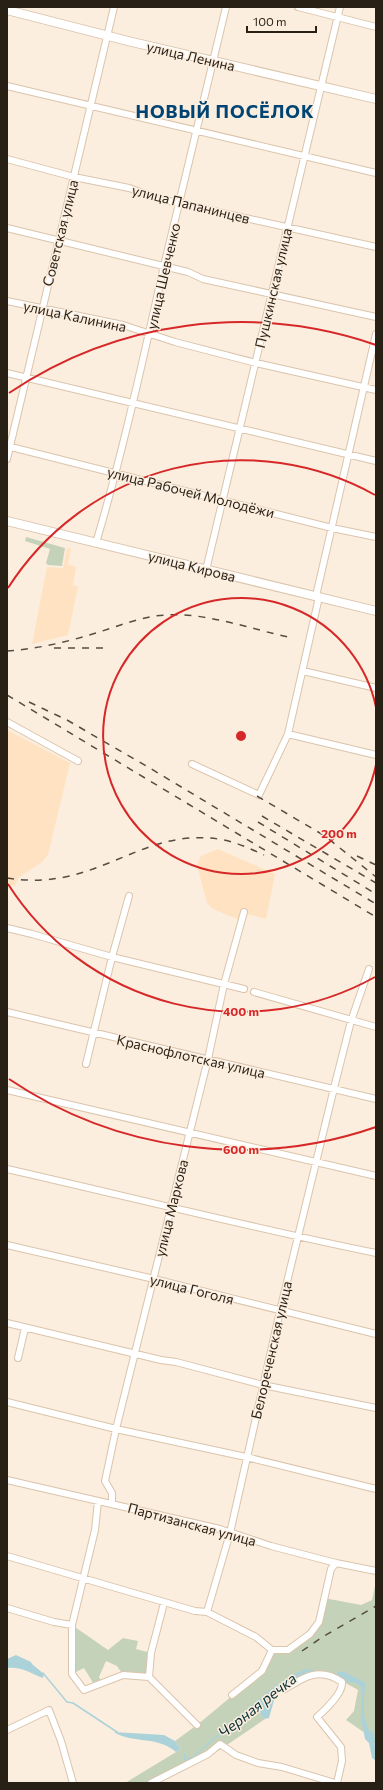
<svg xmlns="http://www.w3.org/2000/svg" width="383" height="1790" viewBox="0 0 383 1790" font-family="Commissioner,sans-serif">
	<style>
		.built { fill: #ffe2c1 }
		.green { fill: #c5d2ba }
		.water { fill: #acd2d9 }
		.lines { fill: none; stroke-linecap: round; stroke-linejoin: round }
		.stream { stroke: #acd2d9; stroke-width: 1.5 }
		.minor-casing { stroke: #dbc4ab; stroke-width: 8 }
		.major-casing { stroke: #dbc4ab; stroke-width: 10 }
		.minor { stroke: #fff; stroke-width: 6 }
		.major { stroke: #fff; stroke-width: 8 }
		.rail { stroke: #564c41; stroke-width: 1.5; stroke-dasharray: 7 7; stroke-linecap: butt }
		.ring { fill: none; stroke: #d62828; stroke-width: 2 }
		.labels { text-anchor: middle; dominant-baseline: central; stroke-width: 3; stroke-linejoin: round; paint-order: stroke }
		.street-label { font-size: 14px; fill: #281f15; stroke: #fceede }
		.water-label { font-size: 15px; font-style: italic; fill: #072f34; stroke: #fceede }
		.district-label { font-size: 18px; font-weight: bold; letter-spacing: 1px; fill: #004473; stroke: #fceede }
		.centre { fill: #d62828; stroke: #fceede; stroke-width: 2 }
		.ring-label { font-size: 12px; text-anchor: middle; font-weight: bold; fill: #d62828; stroke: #fceede; stroke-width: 3; stroke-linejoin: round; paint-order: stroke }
	</style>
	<rect width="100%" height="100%" fill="#fceede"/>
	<!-- built -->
	<path class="built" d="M67 548 71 549 68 564 76 567 73 585 78 587 68 635 32 644 47 567 63 568Z
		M7 730 70 763 48 855 42 862 18 878 15 886 7 884Z
		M218 849 275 874 266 919 247 914 244 922 213 909 207 903 197 865 201 856Z"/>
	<!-- green -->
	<path class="green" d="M26 537 65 548 62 566 48 565 46 563 50 549 25 541Z
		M376 1581V1745L365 1733 346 1720 354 1711 358 1690C351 1685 327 1674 318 1674 301 1674 275 1695 260 1704V1713L265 1719 218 1751 208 1754 151 1783H125L181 1749 175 1741 197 1725 262 1671 272 1650H288L319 1622 324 1598 361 1605 372 1600Z
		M72 1625 108 1650 123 1638 138 1641 136 1649 151 1653 149 1677 123 1675 117 1666 106 1661 99 1677 102 1683 95 1686 84 1668 72 1674Z"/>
	<!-- water -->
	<path class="water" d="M16 1655 31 1662 32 1664 44 1674 43 1678C31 1673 20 1666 7 1668V1659Z
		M307 1669C315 1674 328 1672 337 1675L339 1672 345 1673 364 1683V1716L369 1731 374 1733 376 1761 372 1758 369 1743 365 1739 361 1717 362 1688 358 1684 314 1673 298 1678 277 1690 269 1718 265 1719C261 1716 258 1711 261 1705L258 1701C268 1690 293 1673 307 1669Z
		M114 1732 164 1735 175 1741 181 1749 176 1752C156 1735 131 1744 114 1732Z"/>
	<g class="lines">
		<!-- stream -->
		<path class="stream" d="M308 1670 318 1672
			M43 1673 67 1702 73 1703 117 1732
			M336 1675 339 1672 345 1673 364 1683 365 1691
			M286 1680 294 1674
			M184 1753 185 1760 193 1757 260 1699"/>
		<!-- minor casing -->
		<g class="minor-casing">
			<path id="minor" d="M298 7 376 27
				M7 86 376 173
				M7 159 74 177 129 188 160 199 376 247
				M7 228 188 272 203 279 376 317
				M7 301 123 325 175 342 256 363 376 390
				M7 373 376 461
				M7 446 332 528 376 537
				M7 459 114 7
				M96 543C123 452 143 359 164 266 184 180 206 94 226 7
				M206 570 340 7
				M316 596 376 334
				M303 671 376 688
				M7 722 78 761
				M288 734 376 755
				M192 764 259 795 288 734 319 597
				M7 928 32 934 112 957 244 989
				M254 992 376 1027
				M7 1012 376 1099
				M86 1064 112 957 129 896
				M7 1090 376 1176
				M7 1169C130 1197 252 1228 376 1253
				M7 1245 154 1279 376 1334
				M7 1323 161 1360 176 1362 263 1385 376 1408
				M18 1358 25 1328
				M7 1402 116 1429 246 1457 376 1489
				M7 1480 220 1529 271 1546 336 1563 376 1571
				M98 1501 95 1530 72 1625V1674L84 1690 123 1675 149 1677 197 1725
				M112 1504V1493L105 1481 116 1429 208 1059 224 984 244 912
				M7 1556 195 1611 207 1612 256 1637 272 1650
				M7 1608 54 1622 72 1625
				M207 1612 230 1533 280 1311 335 1084 351 1021 369 969
				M272 1650H288L310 1634 319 1622 331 1569 336 1563
				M149 1677 151 1653 164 1603
				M285 1689C305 1676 320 1667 342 1682 343 1693 325 1710 317 1717L341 1747 342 1761 337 1783
				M232 1695 262 1671 272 1650
				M7 1730 49 1710 61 1741 73 1783
				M151 1783 208 1754 220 1744 236 1755 258 1763 282 1767 335 1783"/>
		</g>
		<!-- major casing -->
		<g class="major-casing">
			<path id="major" d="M7 10 132 42 376 99
				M7 521 376 611"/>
		</g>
		<!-- minor -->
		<use href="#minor" class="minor"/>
		<!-- major -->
		<use href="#major" class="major"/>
		<!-- rail -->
		<path class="rail" d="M54 648H110
			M7 651C37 649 67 642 96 633 119 626 142 616 166 615 204 612 251 629 288 637
			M7 695 376 917
			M29 702 67 720 148 767 376 904
			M257 796 325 836 376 877
			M262 816 376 883
			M258 822 376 894
			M357 856 376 865
			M7 878C26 881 45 881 65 877 122 865 161 828 224 840 238 843 251 849 264 855
			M302 1651 324 1636 376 1606"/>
	</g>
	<!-- distance rings -->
	<g class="ring">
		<path d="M376 765A138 138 0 1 1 376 707"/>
		<path d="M375 977A276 276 0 0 1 8 884M8 588A276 276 0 0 1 375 495"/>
		<path d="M376 1127A414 414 0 0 1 9 1079M9 393A414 414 0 0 1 376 345"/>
	</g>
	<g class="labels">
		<!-- street labels -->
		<g class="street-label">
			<text transform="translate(191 56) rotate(13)">улица Ленина</text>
			<text transform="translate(191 204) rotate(14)">улица Папанинцев</text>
			<text transform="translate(60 233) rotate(-76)">Советская улица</text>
			<text transform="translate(163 276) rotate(-77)">улица Шевченко</text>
			<text transform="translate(273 288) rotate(-77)">Пушкинская улица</text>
			<text transform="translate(75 316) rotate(12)">улица Калинина</text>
			<text transform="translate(191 492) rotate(14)">улица Рабочей Молодёжи</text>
			<text transform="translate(192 566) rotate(14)">улица Кирова</text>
			<text transform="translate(191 1056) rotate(13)">Краснофлотская улица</text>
			<text transform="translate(171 1208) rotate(-76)">улица Маркова</text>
			<text transform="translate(192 1289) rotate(14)">улица Гоголя</text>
			<text transform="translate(271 1350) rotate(-77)">Белореченская улица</text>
			<text transform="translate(192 1524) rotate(15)">Партизанская улица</text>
		</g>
		<!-- water labels -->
		<g class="water-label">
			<text transform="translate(257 1705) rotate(-38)">Черная речка</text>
		</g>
		<!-- district labels -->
		<g class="district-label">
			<text x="225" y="111">НОВЫЙ ПОСЁЛОК</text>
		</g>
	</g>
	<circle cx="241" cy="736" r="6" class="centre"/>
	<g class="ring-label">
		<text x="339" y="838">200 m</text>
		<text x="241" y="1016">400 m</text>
		<text x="241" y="1154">600 m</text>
	</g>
	<!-- border -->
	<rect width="383" height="1790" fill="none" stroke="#281f15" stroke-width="16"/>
	<!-- scale -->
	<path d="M247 26v6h69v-6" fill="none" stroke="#281f15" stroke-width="2"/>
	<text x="253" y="26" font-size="12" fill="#281f15" stroke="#fceede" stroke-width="3" paint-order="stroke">100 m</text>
</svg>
